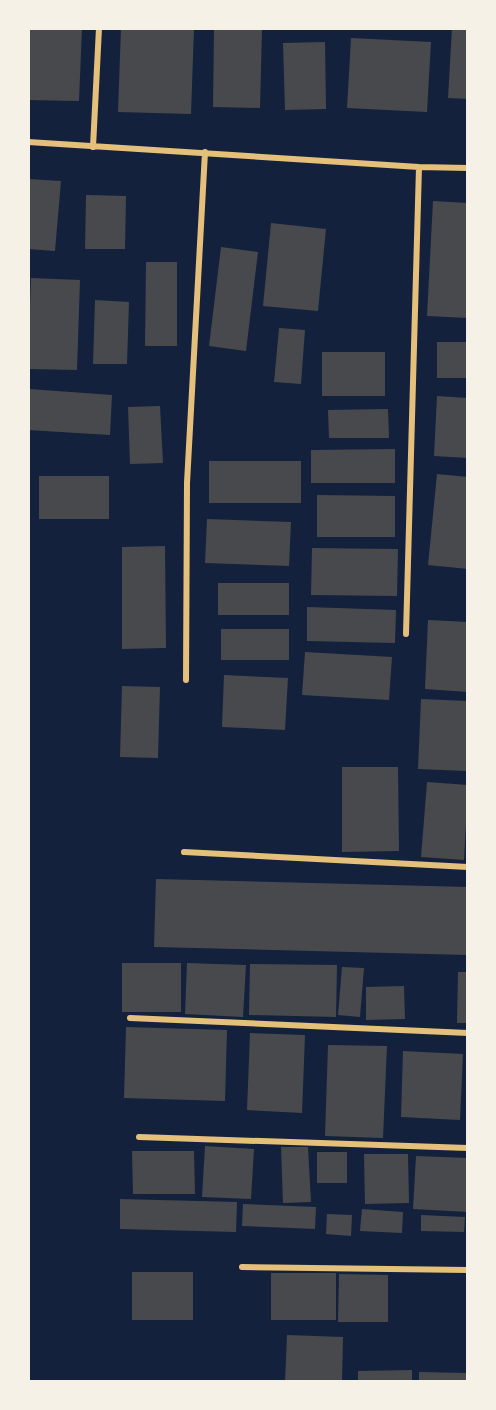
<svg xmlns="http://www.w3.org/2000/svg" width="496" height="1410" viewBox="0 0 496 1410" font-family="'Open Sans',sans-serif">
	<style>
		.building { fill: #48494c }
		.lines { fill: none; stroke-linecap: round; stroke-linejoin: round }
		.minor { stroke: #e5c07b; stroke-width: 6 }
	</style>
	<rect width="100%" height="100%" fill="#14213d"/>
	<!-- building -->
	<path class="building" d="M28 28H82L79 101 28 100Z
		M121 28H194L191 114 118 112Z
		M452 28H468V99L448 98Z
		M214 29 262 30 260 108 213 107Z
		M351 38 431 42 427 112 347 108Z
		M325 42 326 109 285 110 283 43Z
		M28 179 61 181 55 251 28 249Z
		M86 195 126 196 125 249H85Z
		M433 201 468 203V318L427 316Z
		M271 223 326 229 318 311 263 306Z
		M221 247 258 252 246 351 209 346Z
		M146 262H177V346H145Z
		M31 278 80 280 77 370 28 369Z
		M95 300 129 302 127 364H93Z
		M279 328 305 330 301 384 274 382Z
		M437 342H468V378H437Z
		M322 352H385V396H322Z
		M29 389 112 395 110 435 28 430Z
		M437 396 468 398V458L434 456Z
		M160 406 163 463 130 464 128 407Z
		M388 409 389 438H329L328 410Z
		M395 449V483H311V450Z
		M209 461H301V503H209Z
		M437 474 468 477V569L428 565Z
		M39 476H109V519H39Z
		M317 495 395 496V537H317Z
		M207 519 291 522 289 566 205 563Z
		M165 546 166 648 122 649V547Z
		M312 548 398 549 397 596 311 595Z
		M218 583H289V615H218Z
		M307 607 396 610 395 643 307 641Z
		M428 620 468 622V692L425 689Z
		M221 629H289V660H221Z
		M305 652 392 657 389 700 302 695Z
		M224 675 288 678 285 730 222 727Z
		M122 686 160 687 158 758 120 757Z
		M421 699 468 701 466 771 418 769Z
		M342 767H398L399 851 342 852Z
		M427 782 468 785 464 860 421 857Z
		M156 879 468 887V955L154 947Z
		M122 963H181V1012H122Z
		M187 963 246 965 243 1017 185 1014Z
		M250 964 337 965 336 1017 249 1015Z
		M342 967 364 968 360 1017 338 1015Z
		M458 972H468V1023H457Z
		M404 986 405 1019 366 1020V987Z
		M126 1027 227 1030 225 1101 124 1098Z
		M250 1033 305 1035 302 1113 247 1110Z
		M328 1045 387 1046 383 1138 325 1136Z
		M403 1051 463 1054 460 1120 401 1117Z
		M205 1146 254 1149 251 1199 202 1197Z
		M281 1147H308L311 1202 283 1203Z
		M132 1151H194L195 1194H133Z
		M317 1152H347V1183H317Z
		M364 1154H408L409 1203 365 1204Z
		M416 1156 468 1158V1212L413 1209Z
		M120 1199 237 1202 236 1232 120 1229Z
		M243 1204 316 1207 315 1229 242 1226Z
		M362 1209 403 1212 402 1233 360 1231Z
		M327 1214 352 1215 351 1236 326 1234Z
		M421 1215 465 1217 464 1232 421 1231Z
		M132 1272H193V1320H132Z
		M271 1273H336V1320H271Z
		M339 1274 388 1275V1322H338Z
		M287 1335 343 1337 342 1382H285Z
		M412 1370V1382H358V1371Z
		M419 1372 468 1373V1382H419Z"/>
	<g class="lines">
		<!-- minor -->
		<path class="minor" d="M28 142 419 167 468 168
			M93 147 99 28
			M406 634 419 167
			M186 680 187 483 205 152
			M184 852 468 867
			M130 1018 468 1033
			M139 1137 468 1148
			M242 1267 468 1270"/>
	</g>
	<!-- border -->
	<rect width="496" height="1410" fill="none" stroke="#f6f1e7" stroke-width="60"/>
</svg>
